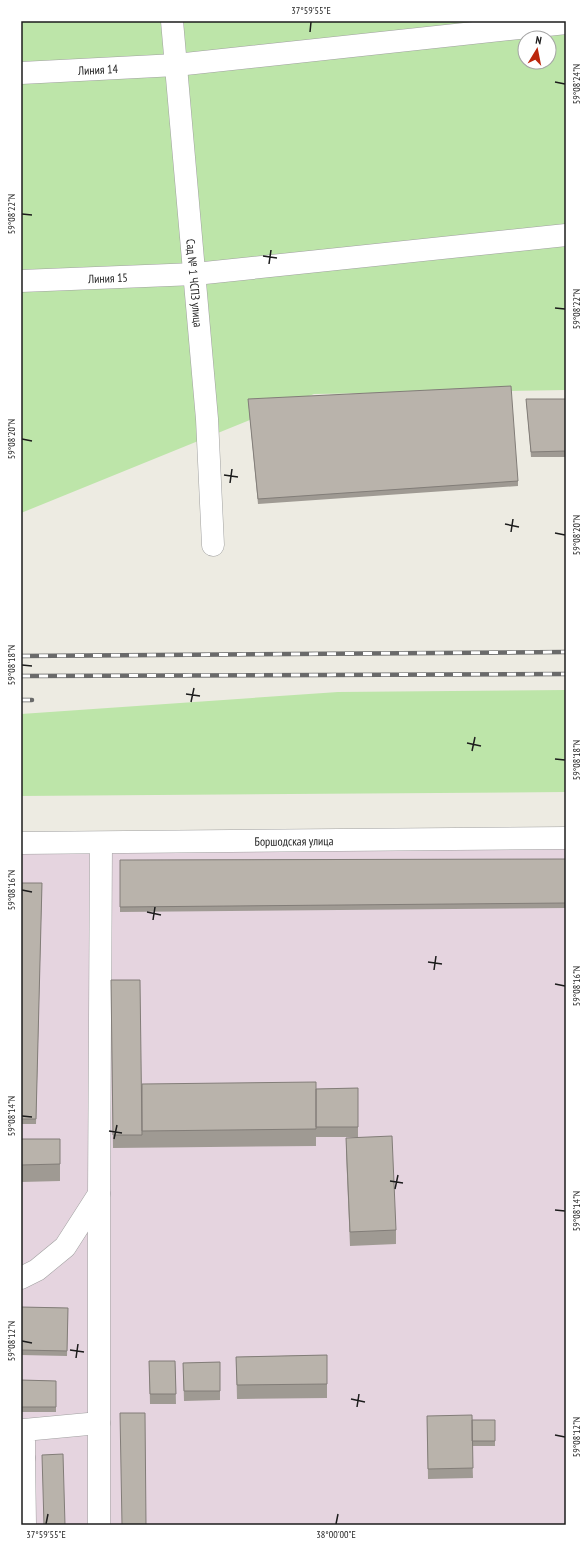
<svg xmlns="http://www.w3.org/2000/svg" width="587" height="1546" viewBox="0 0 587 1546" font-family="'PT Sans Narrow',sans-serif">
	<style>
		.industrial { fill: #e5d4df }
		.grass { fill: #bde5a9; fill-rule: evenodd }
		.lines { fill: none; stroke-linecap: round; stroke-linejoin: round }
		.minor-casing { stroke: #a0a0a0; stroke-width: 23 }
		.minor { stroke: #fff; stroke-width: 22 }
		.rail-casing { stroke: #6a6a6a; stroke-width: 4.5 }
		.rail { stroke: #fff; stroke-width: 3; stroke-dasharray: 9; stroke-linecap: butt }
		.wall { fill: #9f9a93 }
		.building { fill: #b9b3ab; stroke: #827d78 }
		.ticks { fill: none; stroke: #1c1c1c; stroke-width: 1.5 }
		.labels { text-anchor: middle; dominant-baseline: central; stroke-width: 3.5; stroke-linejoin: round; paint-order: stroke }
		.street-label { font-size: 12px; fill: #1c1c1c; stroke: #fff }
		.neatline { fill: none; stroke: #1c1c1c; stroke-width: 1.5 }
		.ticks-label { font-size: 10px; text-anchor: middle; fill: #1c1c1c }
	</style>
	<rect width="100%" height="100%" fill="#edebe2"/>
	<!-- industrial -->
	<path class="industrial" d="M21 846 566 847V1525H21Z"/>
	<!-- grass -->
	<path class="grass" d="M21 21H566V390L314 394 21 513ZM525 38H549V62H525Z
		M566 690V792L21 796V714L338 692Z"/>
	<g class="lines">
		<!-- minor casing -->
		<g class="minor-casing">
			<g id="minor">
				<path id="s1" d="M172 21 207 419 213 545"/>
				<path id="s2" d="M21 73 176 65 566 23"/>
				<path id="s3" d="M21 281 195 274 566 235"/>
				<path id="s4" d="M21 843 566 838"/>
				<path d="M21 1278 37 1270 65 1247 99 1194 101 844"/>
				<path d="M24 1458 25 1525"/>
				<path d="M21 1460 24 1458V1430L99 1423"/>
				<path d="M99 1525V1194"/>
			</g>
		</g>
		<!-- minor -->
		<use href="#minor" class="minor"/>
		<!-- rail casing -->
		<g class="rail-casing">
			<path id="rail" d="M21 656 566 652
				M21 676 566 674
				M21 700H32"/>
		</g>
		<!-- rail -->
		<use href="#rail" class="rail"/>
	</g>
	<!-- wall -->
	<path class="wall" d="M248 399 518 481V486L258 504Z
		M526 399H566V457H531Z
		M566 859V908L120 912V860Z
		M21 883H42L36 1124H21Z
		M111 980 142 1088 316 1089 358 1088V1137H316V1146L113 1148Z
		M346 1138 396 1230V1244L350 1246 346 1152Z
		M21 1139H60V1181L21 1182Z
		M21 1307 68 1308 67 1356 21 1355Z
		M327 1355V1398L237 1399 236 1357Z
		M149 1361H175L176 1404H150Z
		M220 1362V1400L184 1401 183 1363Z
		M21 1380 56 1381V1412H21Z
		M427 1416 472 1420H495V1446H472L473 1478 428 1479Z"/>
	<!-- building -->
	<path class="building" d="M511 386 518 481 258 499 248 399Z
		M526 399H566V451L531 452Z
		M566 859V903L120 907V860Z
		M21 883H42L36 1119H21Z
		M111 980H140L142 1135H113Z
		M316 1082V1129L142 1131V1084Z
		M358 1088V1127H316V1089Z
		M392 1136 396 1230 350 1232 346 1138Z
		M21 1139H60V1164L21 1165Z
		M21 1307 68 1308 67 1351 21 1350Z
		M327 1355V1384L237 1385 236 1357Z
		M149 1361H175L176 1394H150Z
		M220 1362V1391H184L183 1363Z
		M21 1380 56 1381V1407H21Z
		M120 1413H145L146 1525H122Z
		M472 1415 473 1468 428 1469 427 1416Z
		M472 1420H495V1441H472Z
		M63 1454 65 1525H44L42 1455Z"/>
	<!-- ticks -->
	<path class="ticks" d="M310 32 311 22M555 82 565 84M22 214 32 215M263 256 277 258M269 264 271 250M555 308 565 309M22 439 32 441M224 475 238 477M230 483 232 469M505 524 519 527M511 532 513 519M555 533 565 535M22 665 32 666M186 694 200 696M191 702 194 688M467 743 481 746M472 751 475 737M555 759 565 760M22 890 32 892M147 912 161 915M153 920 155 907M428 962 442 964M434 970 436 956M555 984 565 986M22 1116 32 1117M109 1131 122 1133M114 1139 117 1125M390 1181 403 1183M395 1189 398 1175M555 1210 565 1211M22 1341 32 1343M70 1350 84 1352M76 1358 78 1344M351 1399 365 1402M357 1407 359 1394M555 1435 565 1437M46 1524 48 1514M336 1524 338 1514"/>
	<g class="labels">
		<!-- street labels -->
		<g class="street-label">
			<text stroke="none"><textPath href="#s2" startOffset="77">Линия 14</textPath></text>
			<text stroke="none"><textPath href="#s3" startOffset="87">Линия 15</textPath></text>
			<text stroke="none"><textPath href="#s1" startOffset="263">Сад № 1 ЧСПЗ улица</textPath></text>
			<text stroke="none"><textPath href="#s4" startOffset="273">Боршодская улица</textPath></text>
		</g>
	</g>
	<!-- border -->
	<rect width="587" height="1546" fill="none" stroke="#ffffff" stroke-width="44"/>
	<!-- north arrow -->
	<g transform="translate(537 50) rotate(10)"><circle r="19" fill="#ffffff" stroke="#a4a4a4"/>
	<path d="M0-3L7 15L0 10L-7 15Z" fill="#bc260b"/>
	<text y="-6" font-size="11" font-weight="bold" text-anchor="middle" fill="#1c1c1c">N</text>
	</g>
	<rect x="22" y="22" width="543" height="1502" class="neatline"/>
	<g class="ticks-label">
		<text x="311" y="14">37°59'55"E</text>
		<text transform="translate(576 84) rotate(-90)" y="4">59°08'24"N</text>
		<text transform="translate(11 214) rotate(-90)" y="4">59°08'22"N</text>
		<text transform="translate(576 309) rotate(-90)" y="4">59°08'22"N</text>
		<text transform="translate(11 439) rotate(-90)" y="4">59°08'20"N</text>
		<text transform="translate(576 535) rotate(-90)" y="4">59°08'20"N</text>
		<text transform="translate(11 665) rotate(-90)" y="4">59°08'18"N</text>
		<text transform="translate(576 760) rotate(-90)" y="4">59°08'18"N</text>
		<text transform="translate(11 890) rotate(-90)" y="4">59°08'16"N</text>
		<text transform="translate(576 986) rotate(-90)" y="4">59°08'16"N</text>
		<text transform="translate(11 1116) rotate(-90)" y="4">59°08'14"N</text>
		<text transform="translate(576 1211) rotate(-90)" y="4">59°08'14"N</text>
		<text transform="translate(11 1341) rotate(-90)" y="4">59°08'12"N</text>
		<text transform="translate(576 1437) rotate(-90)" y="4">59°08'12"N</text>
		<text x="46" y="1538">37°59'55"E</text>
		<text x="336" y="1538">38°00'00"E</text>
	</g>
</svg>
